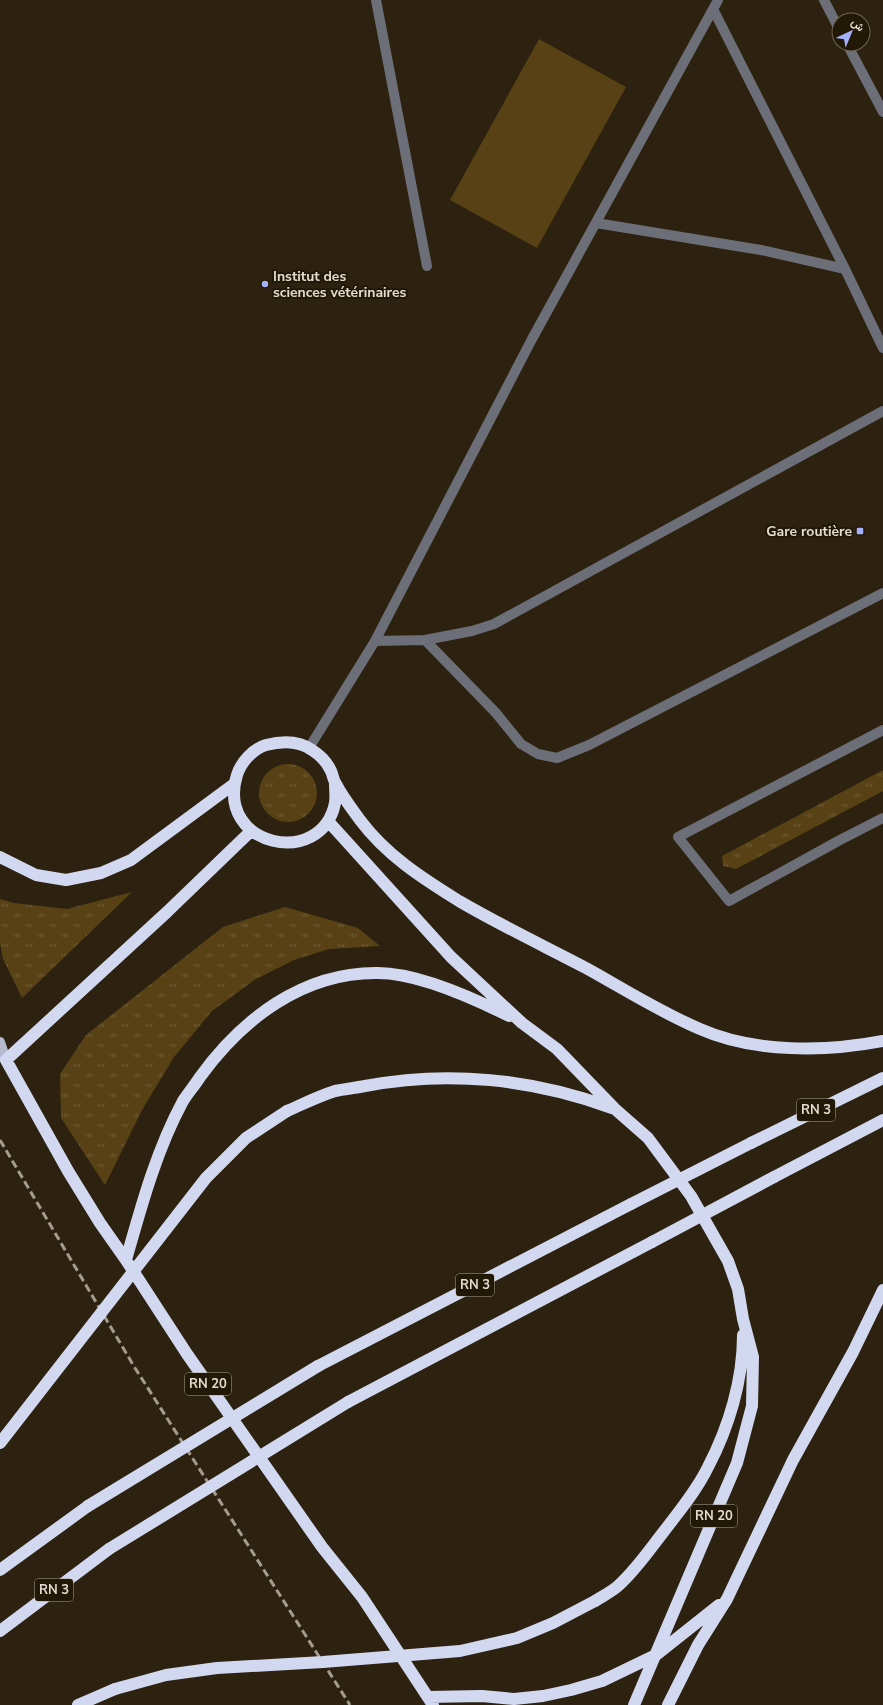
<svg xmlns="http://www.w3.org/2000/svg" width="883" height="1705" viewBox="0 0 883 1705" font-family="'Nunito Sans',Vazirmatn,sans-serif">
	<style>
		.grass { fill: url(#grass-tufts) }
		.garden { fill: #584115 }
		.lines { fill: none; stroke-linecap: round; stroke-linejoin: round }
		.minor { stroke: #6c6e78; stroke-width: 10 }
		.major { stroke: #b6bacf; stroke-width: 10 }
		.highway { stroke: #d3d8f1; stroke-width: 12 }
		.rail { stroke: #a49c8e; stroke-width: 3; stroke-dasharray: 8 4; stroke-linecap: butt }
		.highway-bridge { stroke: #d3d8f1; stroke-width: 12 }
		.poi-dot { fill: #a6b1fc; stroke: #221806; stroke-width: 1.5 }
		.labels { text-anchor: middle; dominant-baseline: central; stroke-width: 4; stroke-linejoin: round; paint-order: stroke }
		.shield { fill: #221806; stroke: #a8a093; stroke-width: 1 }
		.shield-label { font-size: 13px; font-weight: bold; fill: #e2dbcf }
		.poi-label { font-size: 14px; font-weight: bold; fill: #e2dbcf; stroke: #221806; text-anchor: start }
	</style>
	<defs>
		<pattern id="grass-tufts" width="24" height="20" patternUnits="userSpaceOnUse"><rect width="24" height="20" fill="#584115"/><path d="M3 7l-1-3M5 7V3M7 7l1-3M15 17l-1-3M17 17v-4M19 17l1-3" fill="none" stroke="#705c36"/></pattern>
	</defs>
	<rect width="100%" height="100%" fill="#2c220f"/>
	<!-- grass -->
	<path class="grass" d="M259 793a29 29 0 1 1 58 0a29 29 0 1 1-58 0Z
		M883 770V791L736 869 723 866 722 856Z
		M132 892 22 998 3 959 0 944V899L14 903 67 909Z
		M285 907 358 928 380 946 329 949 294 960 256 979 212 1011 174 1057 142 1110 105 1185 61 1118 60 1074 86 1035 223 927Z"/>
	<!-- garden -->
	<path class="garden" d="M539 39 626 87 537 248 450 200Z"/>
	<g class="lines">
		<!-- minor -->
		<path class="minor" d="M376 0 427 266
			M824 0 839 29
			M713 9 845 269 883 348
			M847 44 883 112
			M596 223 761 250 845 269
			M425 640 496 713 521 744 538 754 557 758 589 745 883 593
			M375 641 425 640 472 631 494 624 883 411
			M883 730 678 837 729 901 840 840 883 818
			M309 748 375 641 532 339 718 0"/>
		<!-- major -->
		<path class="major" d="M0 1042 6 1060"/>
		<!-- highway -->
		<path class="highway" d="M335 784C335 790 336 797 335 803 322 869 215 847 237 775 241 762 253 749 266 745 282 741 298 740 312 750 320 755 327 762 331 771 333 775 333 780 336 784 342 796 352 809 360 820 386 855 422 878 459 901 500 925 544 946 586 968 624 989 660 1012 700 1029 754 1053 826 1052 883 1041
			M328 821 451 957 522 1023 557 1049 615 1109 648 1138 691 1196 728 1261 738 1289 743 1319 753 1357 752 1406 737 1463 634 1705
			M251 831 167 912 6 1060 68 1171 100 1223 126 1260 187 1354 322 1547 362 1597 433 1705
			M0 857 36 875 66 880 101 873 131 860 234 784
			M287 1111C303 1104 319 1096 335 1091 345 1089 355 1088 365 1086 448 1070 533 1079 612 1108
			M751 1143 883 1078
			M774 1177 883 1120
			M126 1260C141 1207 156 1151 183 1101 188 1093 195 1085 200 1077 242 1019 303 972 378 973 418 973 473 998 509 1016
			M318 1366 631 1204
			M348 1402 652 1242
			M0 1570 88 1506
			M595 1601C603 1596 611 1592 618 1586 636 1570 650 1549 665 1530 680 1510 697 1490 708 1467 729 1427 743 1380 743 1335
			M0 1631 109 1549
			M428 1697 482 1696 514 1699 543 1696 571 1690 602 1681 656 1655 719 1605
			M78 1705 115 1689
			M668 1705 698 1645 727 1599 793 1460 853 1352 883 1290"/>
		<!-- rail -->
		<path class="rail" d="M0 1140 135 1368 350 1705"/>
		<!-- highway-bridge -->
		<path class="highway-bridge" d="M631 1204 751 1143
			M652 1242 774 1177
			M0 1443 206 1178 246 1138 287 1111
			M88 1506 318 1366
			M109 1549 348 1402
			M115 1689 166 1675 217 1668 323 1662 460 1651 517 1638 553 1623 595 1601"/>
	</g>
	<!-- markers -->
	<g class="poi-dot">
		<circle cx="265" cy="284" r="4"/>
		<rect x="856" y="527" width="8" height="8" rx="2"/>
	</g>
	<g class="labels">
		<!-- shield labels -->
		<g class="shield">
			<rect x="797" y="1099" width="38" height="22" rx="3"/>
			<rect x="456" y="1274" width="38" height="22" rx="3"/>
			<rect x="185" y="1373" width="46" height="22" rx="3"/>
			<rect x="691" y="1505" width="46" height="22" rx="3"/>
			<rect x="35" y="1579" width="38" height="22" rx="3"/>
		</g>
		<g class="shield-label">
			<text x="816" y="1110">RN 3</text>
			<text x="475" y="1285">RN 3</text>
			<text x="208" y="1384">RN 20</text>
			<text x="714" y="1516">RN 20</text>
			<text x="54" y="1590">RN 3</text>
		</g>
		<!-- poi labels -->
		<g class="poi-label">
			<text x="273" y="276">Institut des<tspan x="273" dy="16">sciences vétérinaires</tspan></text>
			<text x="852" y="531" text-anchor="end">Gare routière</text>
		</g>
	</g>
	<!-- north arrow -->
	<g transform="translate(851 32) rotate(44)"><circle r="19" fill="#221806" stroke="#6f6656"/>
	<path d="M0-3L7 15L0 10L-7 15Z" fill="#a6b1fc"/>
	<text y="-6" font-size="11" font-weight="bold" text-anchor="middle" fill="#e2dbcf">ش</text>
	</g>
</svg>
